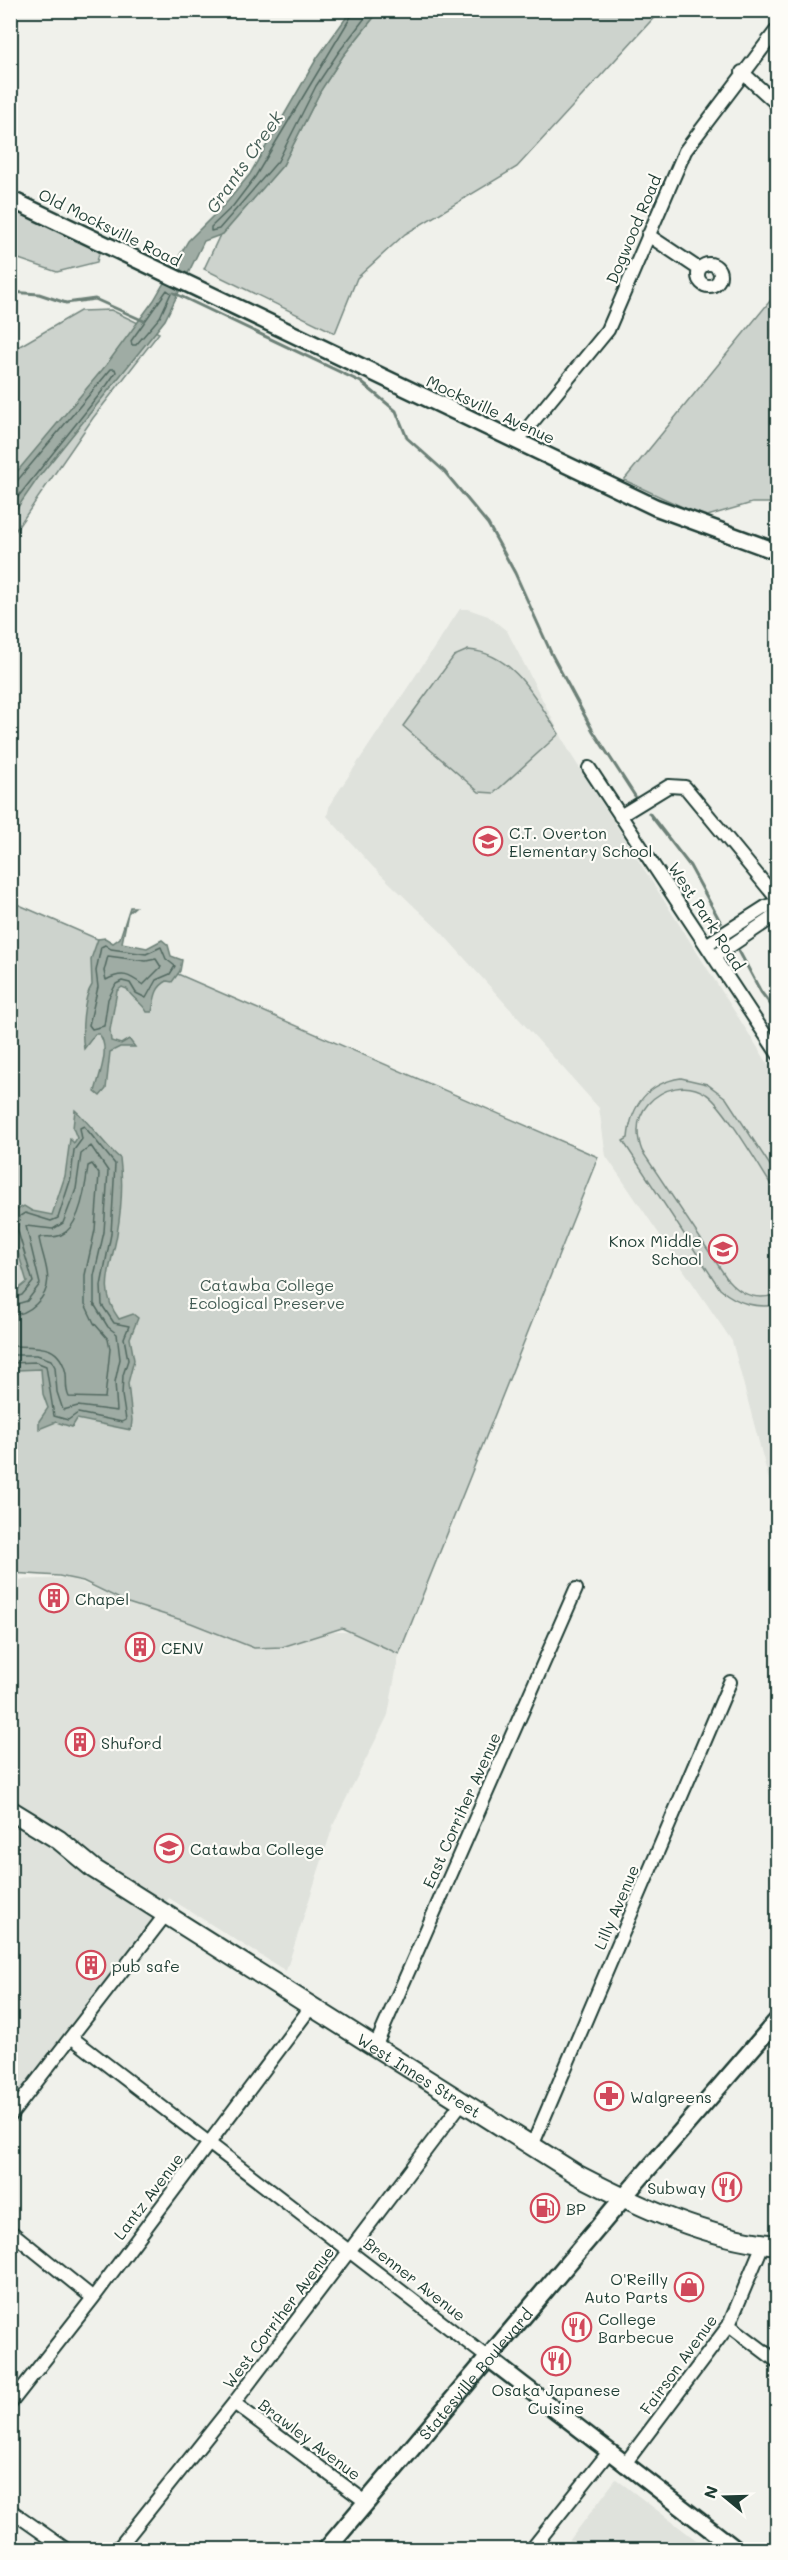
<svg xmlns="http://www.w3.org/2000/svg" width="788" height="2560" viewBox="0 0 788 2560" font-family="Mali,sans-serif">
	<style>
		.built { fill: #dfe2dc }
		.green { fill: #cdd3cd; stroke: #768880; stroke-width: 1.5 }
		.water { fill: #9faca4; stroke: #6c8077; stroke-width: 1.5 }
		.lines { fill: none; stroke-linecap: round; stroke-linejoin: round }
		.shore { stroke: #526961; stroke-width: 1.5 }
		.stream { stroke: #6c8077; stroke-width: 3 }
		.minor-casing { stroke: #1f3d34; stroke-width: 16 }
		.tertiary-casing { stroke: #1f3d34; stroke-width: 20 }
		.secondary-casing { stroke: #1f3d34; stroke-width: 21 }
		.primary-casing { stroke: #1f3d34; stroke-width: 22 }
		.minor { stroke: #fdfcf7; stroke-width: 12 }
		.tertiary { stroke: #fdfcf7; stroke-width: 15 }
		.secondary { stroke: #fdfcf7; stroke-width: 16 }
		.primary { stroke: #fdfcf7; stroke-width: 18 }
		.labels { text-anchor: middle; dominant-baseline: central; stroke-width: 4.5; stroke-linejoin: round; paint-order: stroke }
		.street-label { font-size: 16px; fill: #1f3d34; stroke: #fdfcf7 }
		.poi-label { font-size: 16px; fill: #1f3d34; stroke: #fdfcf7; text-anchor: start }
		.park-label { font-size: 16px; fill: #425b53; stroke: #fdfcf7 }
		.water-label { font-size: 18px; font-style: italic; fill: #455e56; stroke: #fdfcf7 }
	</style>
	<rect width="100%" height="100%" fill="#f0f1eb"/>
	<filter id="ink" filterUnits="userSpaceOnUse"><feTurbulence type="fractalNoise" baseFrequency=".0167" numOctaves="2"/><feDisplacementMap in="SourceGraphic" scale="12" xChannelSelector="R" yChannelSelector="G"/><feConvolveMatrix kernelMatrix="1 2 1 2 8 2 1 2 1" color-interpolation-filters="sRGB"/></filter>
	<g filter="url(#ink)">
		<!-- built -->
		<path class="built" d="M460 609H468L488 616 507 631 570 753 777 1078V1510L732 1341 606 1156 599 1108 441 932 373 867 327 816 330 804Z
			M71 1578 128 1603 191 1623 254 1648 282 1647 330 1632H354L399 1654 388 1715 334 1823 286 1971 169 1898 11 2104V1580Z
			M616 2479 708 2549H563Z"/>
		<!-- green -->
		<path class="green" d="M379 11H660L517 167 405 234 357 278 335 333 204 269 219 237 283 165 321 90 343 56Z
			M10 203 100 248 97 262 57 272 16 258 11 261Z
			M777 296V503H752L704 517 624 480 770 301Z
			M111 310 159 333 93 418 11 537V351L80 311Z
			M468 650C514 653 536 699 559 734L494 793 479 792 403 726 454 656Z
			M10 901 598 1157 399 1654 342 1628 282 1647 254 1648 191 1623 128 1603 83 1581 59 1576 11 1573Z
			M681 1078 707 1084 726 1098 777 1176V1194C763 1173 724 1105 706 1094 687 1081 662 1088 648 1104 636 1118 636 1135 642 1151L728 1280C741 1295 758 1301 777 1294V1305C755 1308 738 1304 720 1289L623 1141 628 1138C631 1105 648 1083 681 1078Z"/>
		<!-- water -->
		<path class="water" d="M351 11H379L343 56 321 90 283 165 223 234 204 241 165 320 38 478 11 517 10 480 107 364 154 300 188 241 228 201 250 174 317 58Z
			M130 907H135L128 913 122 943 147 948 162 940 168 945 171 956 182 960 180 971 172 982 167 981C154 988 155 999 152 1012H147C142 1002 132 999 127 989L122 987 117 991 110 1030 111 1041 121 1044 129 1039 135 1047H120L110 1052 106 1089 100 1096 95 1092C99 1075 111 1048 99 1034H95L84 1049C81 1032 83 998 92 985L91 959 98 939 105 938 113 943 120 938Z
			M75 1110C87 1120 112 1154 120 1158 123 1181 121 1211 117 1234 112 1266 97 1289 119 1319L133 1314 138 1318 130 1338 134 1360 128 1383 132 1420 131 1430 77 1419 72 1427 56 1422 39 1429V1421L48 1408 43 1394 41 1369 17 1370 11 1368V1295L27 1282 10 1226 15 1211 24 1206 32 1211 52 1215 65 1176 70 1139 74 1143 77 1138 73 1128Z"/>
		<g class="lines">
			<!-- shore -->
			<path class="shore" d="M355 10 255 177 233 206 211 227V231L219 229 278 161 316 86 338 53 371 10
				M167 290 171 293 160 317 136 345H132L131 341Z
				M10 483 17 481 111 369H115L116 372 107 385 10 507
				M105 945 111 949 146 954 161 947 166 959 175 966 170 974 156 980 146 998 136 993 130 983 122 981 116 984 108 999 104 1026 92 1029 89 1025 98 987 96 971 101 947Z
				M108 956 146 961 156 959 161 967 143 985C129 975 123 971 106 980L104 971Z
				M10 1299 22 1295 33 1282 17 1228 20 1216 25 1213 51 1221 58 1218 71 1178 74 1150 82 1139 80 1128 84 1126 115 1164 111 1234 101 1286 102 1305 114 1323 129 1326 124 1338 128 1360 123 1375 122 1395 126 1420 122 1422 78 1413 68 1420 54 1416 46 1366 36 1362 10 1363
				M10 1306 27 1301 40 1284 26 1226 53 1229 63 1223 76 1189 81 1154 91 1146 108 1171 104 1232 94 1276V1304L108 1327 117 1334 120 1359 115 1382 117 1411 78 1406 63 1410 57 1392 55 1367 51 1360 37 1355H10
				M10 1315C21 1315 29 1311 36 1304 58 1284 43 1262 39 1238 45 1235 53 1239 61 1235 80 1227 86 1184 88 1166L92 1164 99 1174 95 1230 85 1275V1304L94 1323 108 1339 110 1349 105 1398 69 1397C65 1389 67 1382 66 1374 60 1342 36 1347 10 1346"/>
			<!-- stream -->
			<path class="stream" d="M10 292 39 294 66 303 95 299 144 321
				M174 293 361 382 396 411 407 438 444 471 488 524 515 573 552 655 593 731 635 796
				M649 813 690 866 721 923
				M739 951 761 992 778 1014"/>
			<!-- minor casing -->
			<g class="minor-casing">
				<path id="minor" d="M742 72 778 105
					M648 235 699 269
					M698 275a11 11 0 1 1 22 0a11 11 0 1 1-22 0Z
					M517 441 608 330 685 151 778 28
					M589 768 778 1054
					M620 816 669 786 685 787 778 900
					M706 945 767 906 778 904
					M714 957 776 915 778 911
					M71 2037 488 2358
					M376 2045 576 1589
					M10 2116 166 1914
					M532 2146 730 1682
					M10 2231 93 2298
					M729 2325 778 2362
					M234 2403 366 2502
					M10 2404 93 2298 311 2007
					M624 2465 729 2325 763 2244
					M10 2510 67 2550
					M117 2550 234 2403 463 2101
					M531 2550 608 2453"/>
			</g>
			<!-- tertiary casing -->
			<g class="tertiary-casing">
				<path id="tertiary" d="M10 199 655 507 778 552
					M623 2198 778 2019
					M488 2358 737 2550"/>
			</g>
			<!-- secondary casing -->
			<g class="secondary-casing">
				<g id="secondary">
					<path id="s1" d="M326 2550 623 2198"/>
				</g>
			</g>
			<!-- primary casing -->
			<g class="primary-casing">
				<g id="primary">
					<path id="s2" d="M10 1810 59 1840 94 1869 578 2175C640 2207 707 2239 778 2245"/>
				</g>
			</g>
			<!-- minor -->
			<use href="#minor" class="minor"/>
			<!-- tertiary -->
			<use href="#tertiary" class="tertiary"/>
			<!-- secondary -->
			<use href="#secondary" class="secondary"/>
			<!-- primary -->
			<use href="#primary" class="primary"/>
		</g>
	</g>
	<!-- icons -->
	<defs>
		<g id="school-ring" transform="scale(1.5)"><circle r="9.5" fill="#fdfcf7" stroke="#d1495b" stroke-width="1.5"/><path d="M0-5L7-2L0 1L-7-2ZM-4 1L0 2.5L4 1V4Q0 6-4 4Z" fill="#d1495b"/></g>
		<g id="building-ring" transform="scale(1.5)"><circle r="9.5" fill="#fdfcf7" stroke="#d1495b" stroke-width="1.5"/><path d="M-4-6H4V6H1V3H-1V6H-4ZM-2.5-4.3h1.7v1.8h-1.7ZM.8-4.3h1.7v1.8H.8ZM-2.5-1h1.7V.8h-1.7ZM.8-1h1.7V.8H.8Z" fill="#d1495b"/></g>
		<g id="university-ring" transform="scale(1.5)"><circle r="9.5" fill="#fdfcf7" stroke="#d1495b" stroke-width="1.5"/><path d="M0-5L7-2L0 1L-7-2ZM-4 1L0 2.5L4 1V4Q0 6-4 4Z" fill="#d1495b"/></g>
		<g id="pharmacy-ring" transform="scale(1.5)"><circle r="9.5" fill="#fdfcf7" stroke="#d1495b" stroke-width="1.5"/><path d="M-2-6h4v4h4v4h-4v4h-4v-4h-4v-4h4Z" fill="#d1495b"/></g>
		<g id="restaurant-ring" transform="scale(1.5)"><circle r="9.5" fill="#fdfcf7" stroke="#d1495b" stroke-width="1.5"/><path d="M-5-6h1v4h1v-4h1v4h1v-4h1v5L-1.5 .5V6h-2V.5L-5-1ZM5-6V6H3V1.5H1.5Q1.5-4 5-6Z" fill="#d1495b"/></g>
		<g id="fuel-ring" transform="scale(1.5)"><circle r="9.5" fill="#fdfcf7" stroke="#d1495b" stroke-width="1.5"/><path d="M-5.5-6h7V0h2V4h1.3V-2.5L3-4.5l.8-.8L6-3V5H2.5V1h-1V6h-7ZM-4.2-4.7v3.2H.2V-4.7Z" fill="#d1495b"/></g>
		<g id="shop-ring" transform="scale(1.5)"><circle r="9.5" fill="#fdfcf7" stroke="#d1495b" stroke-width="1.5"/><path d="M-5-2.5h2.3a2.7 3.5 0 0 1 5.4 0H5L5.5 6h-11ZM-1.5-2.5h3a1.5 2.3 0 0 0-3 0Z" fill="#d1495b"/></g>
	</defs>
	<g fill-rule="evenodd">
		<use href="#school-ring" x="488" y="841"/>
		<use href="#school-ring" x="723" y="1249"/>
		<use href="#building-ring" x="54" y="1598"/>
		<use href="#building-ring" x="140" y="1647"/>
		<use href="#building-ring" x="80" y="1742"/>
		<use href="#university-ring" x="169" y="1848"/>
		<use href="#building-ring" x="91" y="1965"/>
		<use href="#pharmacy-ring" x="609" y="2096"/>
		<use href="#restaurant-ring" x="727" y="2187"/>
		<use href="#fuel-ring" x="545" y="2208"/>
		<use href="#shop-ring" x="689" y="2287"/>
		<use href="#restaurant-ring" x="577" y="2327"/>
		<use href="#restaurant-ring" x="556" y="2361"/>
	</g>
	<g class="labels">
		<!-- street labels -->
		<g class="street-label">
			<text transform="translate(110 227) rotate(26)">Old Mocksville Road</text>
			<text transform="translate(633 229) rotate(-67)">Dogwood Road</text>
			<text transform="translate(491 409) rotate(25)">Mocksville Avenue</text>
			<text transform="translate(707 916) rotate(57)">West Park Road</text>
			<text transform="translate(461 1810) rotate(-66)">East Corriher Avenue</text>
			<text transform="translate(616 1907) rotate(-67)">Lilly Avenue</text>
			<text stroke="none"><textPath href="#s2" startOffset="488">West Innes Street</textPath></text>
			<text transform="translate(148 2196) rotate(-53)">Lantz Avenue</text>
			<text transform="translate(415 2279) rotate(38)">Brenner Avenue</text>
			<text transform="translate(278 2317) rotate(-53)">West Corriher Avenue</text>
			<text transform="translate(678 2364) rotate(-54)">Fairson Avenue</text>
			<text stroke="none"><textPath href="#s1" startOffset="231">Statesville Boulevard</textPath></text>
			<text transform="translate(310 2439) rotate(37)">Brawley Avenue</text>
		</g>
		<!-- poi labels -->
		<g class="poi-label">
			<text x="509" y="832">C.T. Overton<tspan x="509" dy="18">Elementary School</tspan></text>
			<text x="702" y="1240" text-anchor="end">Knox Middle<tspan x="702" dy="18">School</tspan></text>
			<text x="75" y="1598">Chapel</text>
			<text x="161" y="1647">CENV</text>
			<text x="101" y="1742">Shuford</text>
			<text x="190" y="1848">Catawba College</text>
			<text x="112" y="1965">pub safe</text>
			<text x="630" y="2096">Walgreens</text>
			<text x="706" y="2187" text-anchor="end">Subway</text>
			<text x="566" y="2208">BP</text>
			<text x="668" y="2278" text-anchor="end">O'Reilly<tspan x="668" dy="18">Auto Parts</tspan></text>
			<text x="598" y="2318">College<tspan x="598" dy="18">Barbecue</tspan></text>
			<text x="556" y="2389" text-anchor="middle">Osaka Japanese<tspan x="556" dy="18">Cuisine</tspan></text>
		</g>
		<!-- park labels -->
		<g class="park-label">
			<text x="267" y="1284">Catawba College<tspan x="267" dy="18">Ecological Preserve</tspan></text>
		</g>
		<!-- water labels -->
		<g class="water-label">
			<text transform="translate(244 162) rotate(-55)">Grants Creek</text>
		</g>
	</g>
	<!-- margin -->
	<rect width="788" height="2560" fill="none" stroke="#fdfcf7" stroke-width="36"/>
	<rect x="18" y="18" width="752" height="2524" fill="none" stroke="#1f3d34" stroke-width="2" filter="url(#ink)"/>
	<!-- north arrow -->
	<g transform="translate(725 2497) rotate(289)" stroke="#fdfcf7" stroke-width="4.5" paint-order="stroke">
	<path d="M0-4.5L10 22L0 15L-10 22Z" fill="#1f3d34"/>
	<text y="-9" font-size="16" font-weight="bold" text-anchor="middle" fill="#1f3d34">N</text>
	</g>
</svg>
